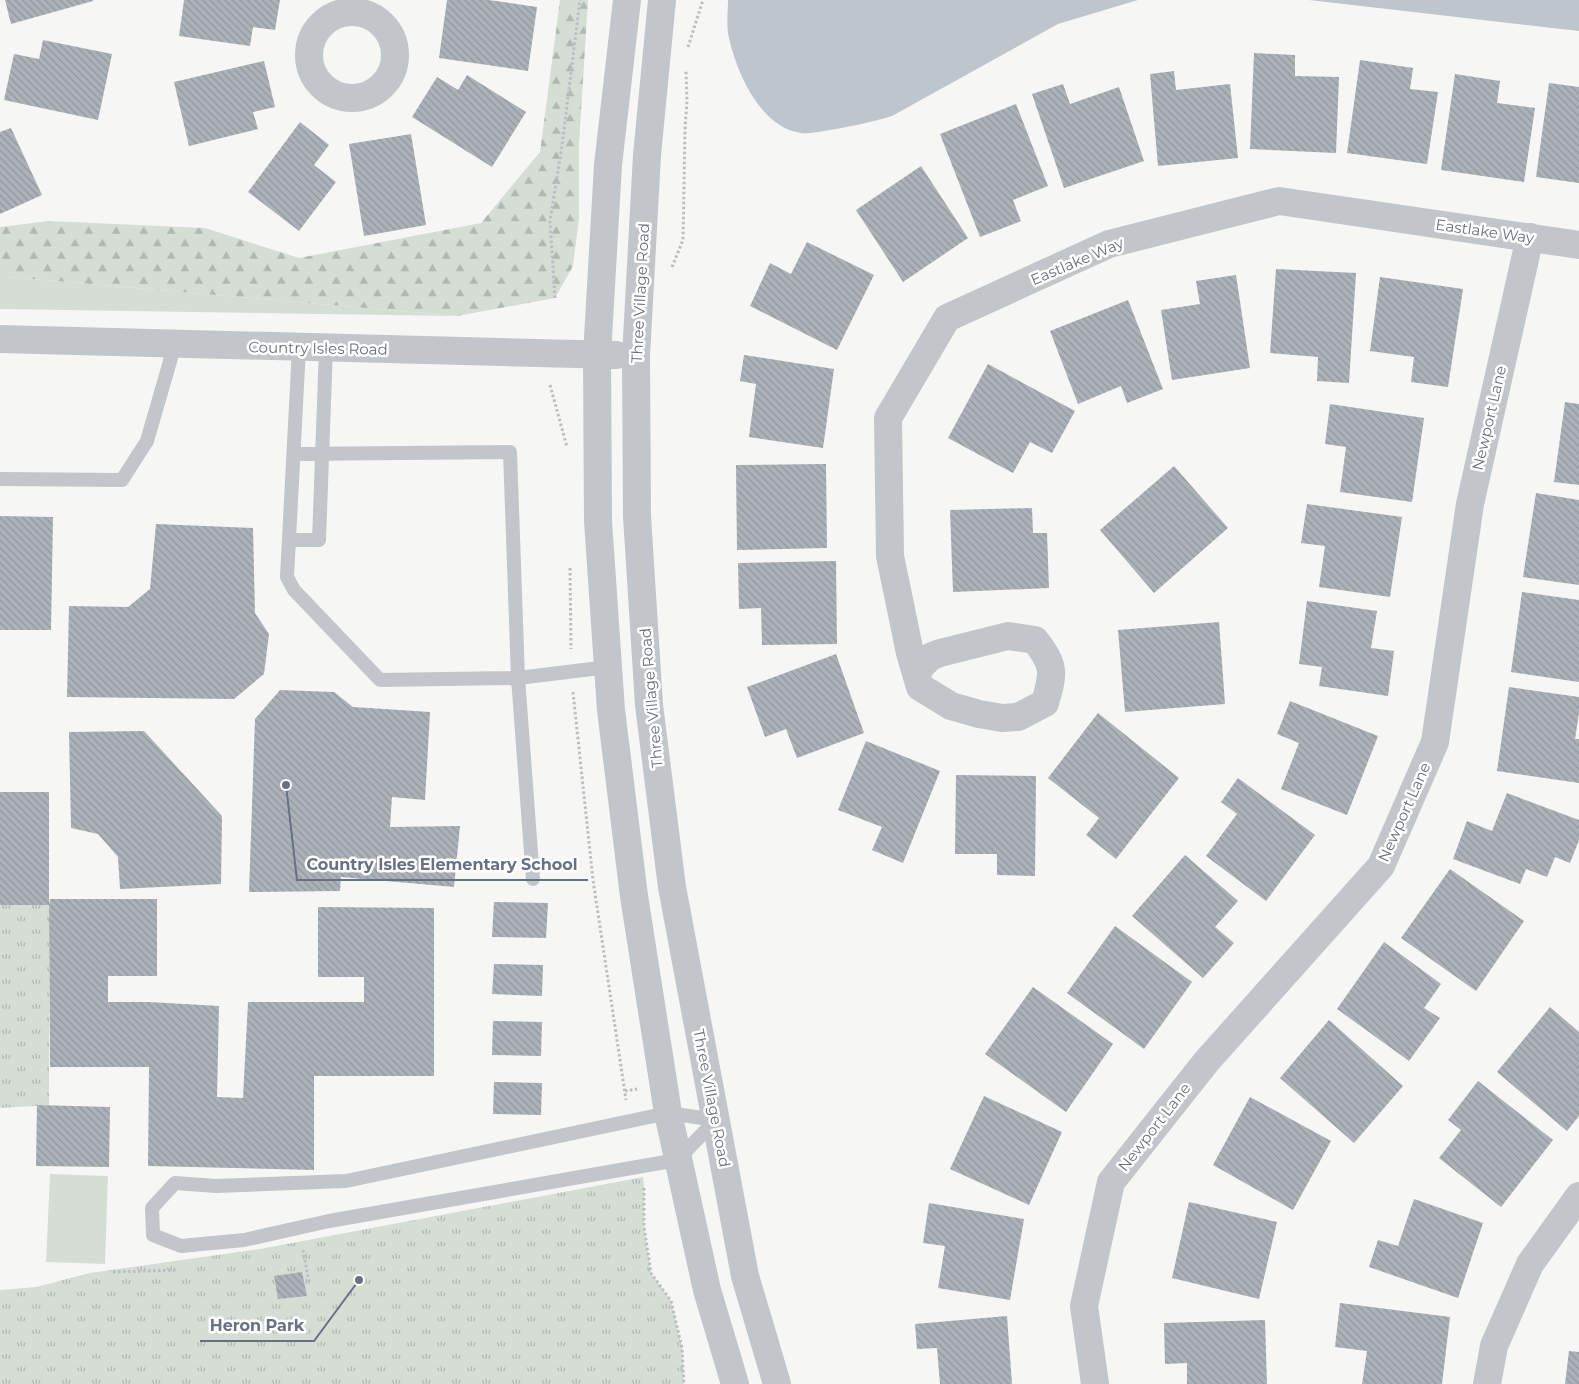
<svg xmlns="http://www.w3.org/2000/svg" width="1579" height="1384" viewBox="0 0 1579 1384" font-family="Montserrat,sans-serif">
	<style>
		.grass { fill: #d6ddd5 }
		.forest { fill: url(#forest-firs) }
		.park { fill: url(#park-tufts) }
		.water { fill: #bec6cd }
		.building { fill: url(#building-back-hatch) }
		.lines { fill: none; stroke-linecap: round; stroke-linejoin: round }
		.path { stroke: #bcbdc0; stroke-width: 3; stroke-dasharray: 2.5 2.5; stroke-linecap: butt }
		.service { stroke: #c2c5c9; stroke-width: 14 }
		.minor { stroke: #c2c5c9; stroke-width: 28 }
		.tertiary { stroke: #c2c5c9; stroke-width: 28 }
		.labels { text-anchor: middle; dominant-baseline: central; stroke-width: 5; stroke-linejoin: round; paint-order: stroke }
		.street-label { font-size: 15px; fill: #677183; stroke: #fff }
		.leader { fill: none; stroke: #677183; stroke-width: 2 }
		.callout-dot { fill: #677183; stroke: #fff; stroke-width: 2 }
		.callout-label { font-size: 16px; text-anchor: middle; font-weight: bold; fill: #677183; stroke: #fff; stroke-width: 5; stroke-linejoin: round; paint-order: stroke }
	</style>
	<defs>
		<pattern id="forest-firs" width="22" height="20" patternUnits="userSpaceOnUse" patternTransform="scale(1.25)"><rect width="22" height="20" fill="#d6ddd5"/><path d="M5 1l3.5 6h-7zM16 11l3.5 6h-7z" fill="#b1b8b2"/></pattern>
		<pattern id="park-tufts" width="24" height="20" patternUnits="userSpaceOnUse" patternTransform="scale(1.25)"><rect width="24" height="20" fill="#d6ddd5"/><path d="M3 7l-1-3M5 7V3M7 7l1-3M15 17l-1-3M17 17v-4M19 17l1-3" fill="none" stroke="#b1b8b2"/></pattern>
		<pattern id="building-back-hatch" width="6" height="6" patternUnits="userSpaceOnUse" patternTransform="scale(1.25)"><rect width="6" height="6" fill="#adb2b9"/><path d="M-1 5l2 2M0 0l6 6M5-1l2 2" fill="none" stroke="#91959c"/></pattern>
	</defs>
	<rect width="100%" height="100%" fill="#f6f7f4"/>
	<!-- grass -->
	<path class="grass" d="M10 277 457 316 0 309V278Z
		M50 1174 108 1176 105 1264 46 1262Z"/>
	<!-- forest -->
	<path class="forest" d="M560 0H588L579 145V219L573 266 555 298 457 316 10 277 0 278V227L49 221 205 228 299 258 481 223 540 152Z"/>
	<!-- park -->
	<path class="park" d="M0 905H49V1105L0 1108Z
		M643 1177 644 1186V1226L651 1273 671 1301 682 1348 684 1384H0V1290L36 1287 90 1273 260 1249Z"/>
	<!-- water -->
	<path class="water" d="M728 0H1138L1058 24 892 116C869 123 848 127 824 131 817 132 809 134 801 133 761 128 737 74 729 38 726 26 728 12 728 0Z
		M1309 0H1579V31Z"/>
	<!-- building -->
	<path class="building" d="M5 0H93V1L11 24Z
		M184 0H280L275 30 253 27 250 46 179 36Z
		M447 0H489L537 7 528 71 439 58Z
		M43 40 112 54 98 120 4 100 14 54 39 59Z
		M1254 53 1295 55V76L1339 77 1336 153 1250 149Z
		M1360 60 1413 68 1410 89 1438 92 1427 164 1347 153Z
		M264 61 275 107 253 112 258 129 189 146 174 82Z
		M1174 71 1176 90 1230 84 1238 158 1158 166 1150 74Z
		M1455 74 1500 81 1497 103 1535 108 1524 182 1441 170Z
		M467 75 526 112 492 167 412 117 437 77 458 90Z
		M1549 83 1579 87V183L1536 177Z
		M1063 84 1070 104 1119 87 1144 161 1064 188 1032 94Z
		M1016 104 1048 186 1013 200 1021 221 980 237 940 134Z
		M300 122 329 145 314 165 336 182 299 231 248 192Z
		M11 128 42 195 0 214V132Z
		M411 134 426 225 364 236 349 144Z
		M921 166 968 238 903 282 856 210Z
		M807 242 874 275 837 350 750 306 770 263 791 274Z
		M1276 269 1356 273 1349 383 1317 381 1318 357 1270 353Z
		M1236 275 1250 368 1172 380 1161 310 1200 304 1196 281Z
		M1380 277 1463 289 1448 387 1411 382 1414 357 1370 351Z
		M1128 300 1163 389 1127 403 1121 386 1078 404 1050 331Z
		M744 355 834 369 823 448 749 437 756 384 740 381Z
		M988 364 1075 411 1052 453 1030 442 1013 473 948 438Z
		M1565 402 1579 404V485L1554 482Z
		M1330 404 1424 418 1412 502 1340 492 1346 447 1325 444Z
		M826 464 827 548 737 550 736 465Z
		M1174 466 1228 528 1154 593 1100 530Z
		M1536 493 1579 500V585L1523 577Z
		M1307 504 1402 517 1390 597 1319 587 1325 546 1301 543Z
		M1032 508 1033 533H1047L1049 588 953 592 950 510Z
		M0 516 53 517 51 630H0Z
		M156 524 253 528 255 613 269 634 264 674 234 699 67 697 69 606 128 607 150 589Z
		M836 561 837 644 762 645 761 608 739 609 738 563Z
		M1522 592 1579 600V682L1511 672Z
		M1307 601 1377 611 1371 648 1394 651 1388 696 1319 686 1322 667 1299 664Z
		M1219 622 1225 704 1125 712 1118 630Z
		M836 654 864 733 797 758 786 729 765 737 747 687Z
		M1509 687 1579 697V713L1575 739H1579V783L1497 771Z
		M280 690 334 692 353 707 430 712 425 800 392 797 390 827 460 826 454 887 341 877 340 891 249 892 255 719Z
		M1290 701 1378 736 1347 815 1281 789 1299 743 1277 734Z
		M1098 713 1179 778 1116 859 1086 835 1099 818 1048 778Z
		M144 731 222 816 221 884 120 889 118 857 98 834 71 828 69 732Z
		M866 741 940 771 903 863 872 850 882 827 838 810Z
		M956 775 1036 776 1035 876 997 875V854H955Z
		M1238 778 1315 835 1266 901 1206 856 1237 814 1221 802Z
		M0 792H49V905H0Z
		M1507 793 1579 820V840L1570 863 1555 857 1547 877 1526 869 1520 884 1453 859 1467 821 1492 831Z
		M1185 855 1238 901 1215 927 1234 943 1203 978 1132 916Z
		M1450 869 1524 921 1476 991 1401 938Z
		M50 899H157V976H108V1002H149L219 1006 217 1097 243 1098 248 1002H364V977H318V907L434 908V1076H314V1170L148 1166 149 1067H50L49 905Z
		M494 902 548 903 546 938 492 937Z
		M1115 926 1192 982 1144 1049 1067 993Z
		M1384 942 1441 984 1424 1008 1440 1018 1409 1061 1337 1009Z
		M494 964 543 965 542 996 492 994Z
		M1033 987 1113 1044 1066 1112 985 1054Z
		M1550 1007 1579 1032V1116L1567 1131 1497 1072Z
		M1329 1020 1403 1086 1354 1143 1280 1078Z
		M493 1021 542 1022 541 1056 492 1055Z
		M1478 1081 1553 1140 1501 1207 1439 1158 1461 1130 1448 1120Z
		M494 1082 542 1083 541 1115 493 1114Z
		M984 1096 1062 1132 1029 1205 950 1169Z
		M1250 1097 1331 1141 1293 1210 1213 1165Z
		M37 1105 110 1107 109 1167 36 1166Z
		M1414 1199 1483 1223 1458 1298 1369 1267 1378 1240 1398 1246Z
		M1189 1202 1277 1222 1259 1299 1172 1278Z
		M929 1203 1024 1219 1010 1300 938 1288 945 1246 923 1243Z
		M302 1272 307 1296 278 1299 274 1276Z
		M1340 1303 1450 1317 1442 1384H1362L1367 1351 1335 1347Z
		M1007 1316 1012 1384H940L937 1348 917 1349 915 1324Z
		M1265 1320 1267 1384H1187V1363L1165 1364 1164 1323Z
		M1569 1351 1579 1352V1384H1565Z"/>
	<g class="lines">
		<!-- path -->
		<path class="path" d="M688 47 703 0
			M672 267 683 240 685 129 687 101 686 71
			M555 298 550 221 562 146 580 0
			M550 385 567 447
			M570 568 571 649
			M573 692 593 880 626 1100
			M625 1091 637 1089
			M644 1188V1226L651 1273 671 1301 682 1348 684 1384
			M303 1250 309 1282
			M113 1272 178 1270"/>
		<!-- service -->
		<path class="service" d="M299 348 287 577 294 590 380 680 518 678 608 667
			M294 454 510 452 518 678 533 879
			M0 479 122 480 147 441 175 344
			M289 540H319L326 348
			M668 1113 716 1120 677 1160 329 1221 244 1240 181 1246 153 1235 152 1208 175 1183 216 1186 346 1181Z"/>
		<!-- minor -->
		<path class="minor" d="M309 55a43 43 0 1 1 86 0a43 43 0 1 1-86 0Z
			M916 672 930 657 940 653 1008 636 1035 640C1055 666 1054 672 1045 703L1018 717 1002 718 979 714 951 706 920 687 910 653 890 556 888 418 947 318 1109 244 1279 201 1579 245
			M1095 1384 1084 1306 1111 1182 1206 1062 1381 866 1435 742 1470 504 1530 237
			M1487 1384 1494 1346 1530 1264 1579 1196"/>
		<!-- tertiary -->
		<path class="tertiary" d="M627 0 608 165 597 355 598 521 608 667 611 710 634 896 668 1113 707 1290 735 1384
			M662 0 647 155 636 356 637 516 649 705 672 887 745 1276 777 1384
			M0 339 616 355"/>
	</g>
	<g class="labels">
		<!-- street labels -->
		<g class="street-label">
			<text transform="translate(1485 231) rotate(8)">Eastlake Way</text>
			<text transform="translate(1077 261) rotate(-23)">Eastlake Way</text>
			<text transform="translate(640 293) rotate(-87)">Three Village Road</text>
			<text transform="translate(318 348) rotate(1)">Country Isles Road</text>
			<text transform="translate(1489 418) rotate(-77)">Newport Lane</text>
			<text transform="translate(651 698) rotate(-95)">Three Village Road</text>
			<text transform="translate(1404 812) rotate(-66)">Newport Lane</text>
			<text transform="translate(712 1098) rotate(79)">Three Village Road</text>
			<text transform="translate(1154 1127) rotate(-52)">Newport Lane</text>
		</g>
	</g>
	<!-- callouts -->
	<path class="leader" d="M286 785L297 880H588M359 1280L314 1341H200"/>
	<g class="callout-dot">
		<circle cx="286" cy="785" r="5"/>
		<circle cx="359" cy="1280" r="5"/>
	</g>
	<g class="callout-label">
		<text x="442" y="870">Country Isles Elementary School</text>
		<text x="257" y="1331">Heron Park</text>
	</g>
</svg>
